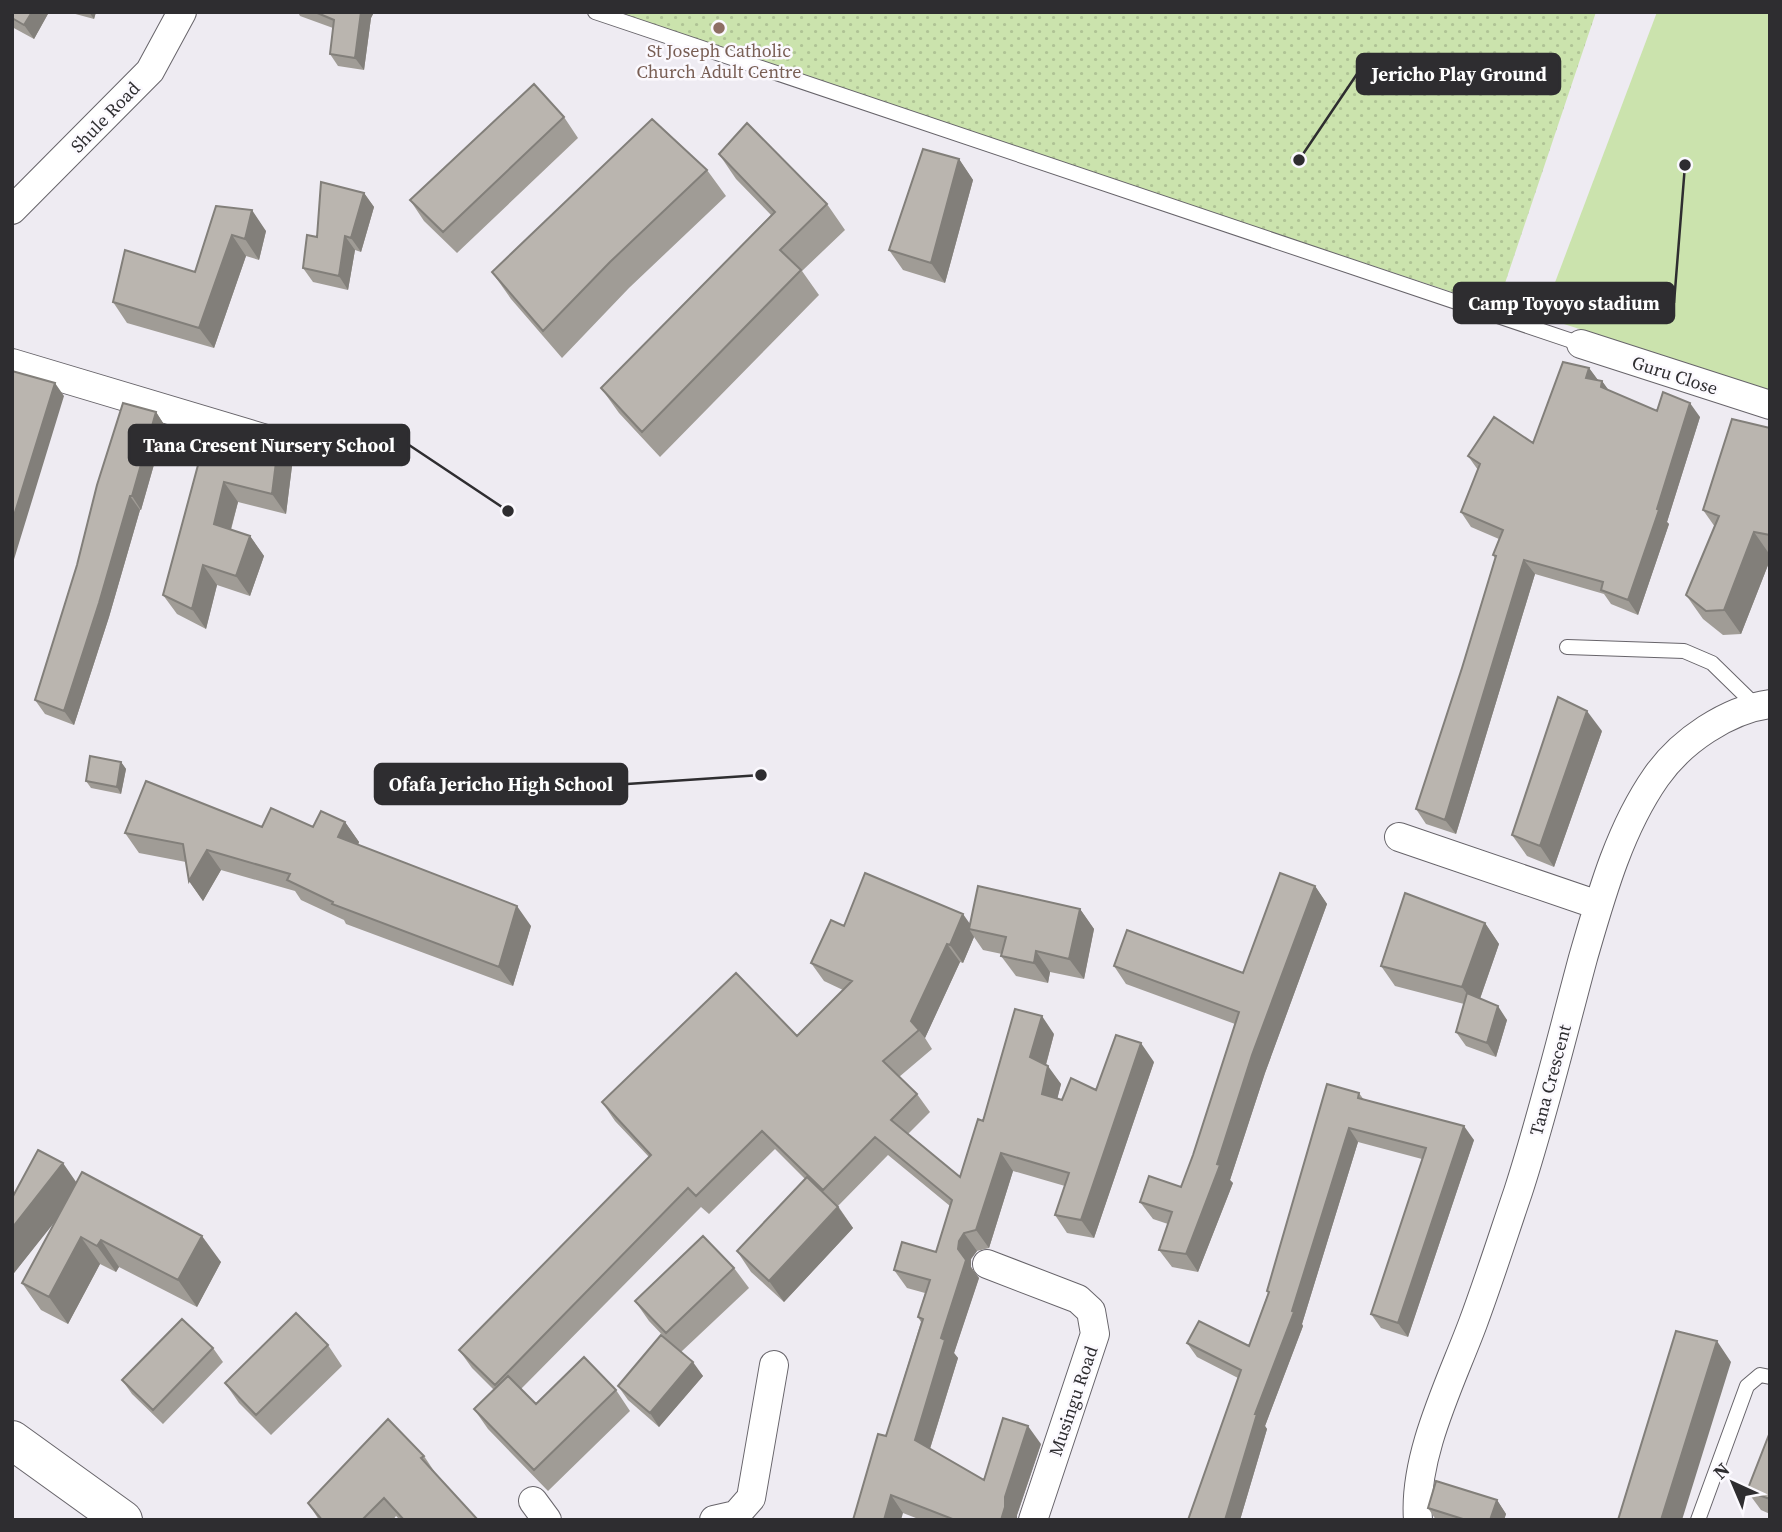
<svg xmlns="http://www.w3.org/2000/svg" width="1782" height="1532" viewBox="0 0 1782 1532" font-family="'Source Serif 4',serif">
	<style>
		.grass { fill: #cbe3ad }
		.park { fill: url(#park-dots) }
		.lines { fill: none; stroke-linecap: round; stroke-linejoin: round }
		.lane-casing { stroke: #67646a; stroke-width: 16 }
		.street-casing { stroke: #67646a; stroke-width: 30 }
		.secondary-casing { stroke: #67646a; stroke-width: 40 }
		.lane { stroke: #fff; stroke-width: 14 }
		.street { stroke: #fff; stroke-width: 28 }
		.secondary { stroke: #fff; stroke-width: 38 }
		.wall { fill: #a09c96 }
		.shaded-wall { fill: #827f7a }
		.building { fill: #bab5af; stroke: #827f7a; stroke-width: 2 }
		.education-dot { fill: #8d6e63; stroke: #fbf9fe; stroke-width: 2.5 }
		.labels { text-anchor: middle; dominant-baseline: central; stroke-width: 5; stroke-linejoin: round; paint-order: stroke }
		.education-label { font-size: 18px; fill: #785e54; stroke: #fbf9fe }
		.street-label { font-size: 18px; fill: #2e2d30; stroke: #fbf9fe }
		.leader { fill: none; stroke: #2e2d30; stroke-width: 2.5 }
		.callout-dot { fill: #2e2d30; stroke: #fbf9fe; stroke-width: 2.5 }
		.callout { fill: #2e2d30; stroke: #2e2d30; stroke-width: 2.5 }
		.callout-label { font-size: 19px; text-anchor: middle; font-weight: bold; fill: #fff }
	</style>
	<defs>
		<pattern id="park-dots" width="8" height="8" patternUnits="userSpaceOnUse" patternTransform="scale(1.75)"><rect width="8" height="8" fill="#cbe3ad"/><path d="M2 2h.1M6 6h.1" fill="none" stroke="#afc395" stroke-width="1.8" stroke-linecap="round"/></pattern>
	</defs>
	<rect width="100%" height="100%" fill="#eeebf2"/>
	<!-- grass -->
	<path class="grass" d="M1657 12H1770V390L1542 317Z"/>
	<!-- park -->
	<path class="park" d="M606 12H1596L1497 307Z"/>
	<g class="lines">
		<!-- lane casing -->
		<g class="lane-casing">
			<path id="lane" d="M595 12 1581 344
				M1567 647 1684 651 1712 663 1756 706
				M1698 1520 1747 1386 1760 1375 1770 1377"/>
		</g>
		<!-- street casing -->
		<g class="street-casing">
			<path id="street" d="M12 210 150 71 182 12
				M1581 344 1770 405
				M12 363 273 441
				M1399 837 1598 905
				M987 1264 1078 1299 1091 1311 1095 1334 1033 1520
				M533 1501 547 1520
				M714 1520 736 1515 751 1498 774 1365
				M1418 1520C1413 1456 1451 1382 1473 1323 1489 1280 1503 1236 1518 1192 1543 1115 1562 1036 1583 958 1601 896 1619 830 1656 777 1681 741 1727 710 1770 704"/>
		</g>
		<!-- secondary casing -->
		<g class="secondary-casing">
			<path id="secondary" d="M12 1440 123 1520"/>
		</g>
		<!-- lane -->
		<use href="#lane" class="lane"/>
		<!-- street -->
		<use href="#street" class="street"/>
		<!-- secondary -->
		<use href="#secondary" class="secondary"/>
	</g>
	<!-- wall -->
	<path class="wall" d="M12 12H49L34 39 12 27Z
		M68 12H96L94 19Z
		M298 12H374L371 18 364 70 338 66 330 54 333 28 300 16Z
		M564 117 578 138 457 253 424 221 410 200Z
		M719 154 827 204 845 230 802 271 819 295 660 457 619 413 601 388 771 215 736 179Z
		M959 159 973 180 945 283 903 270 889 250Z
		M707 170 726 196 629 288 562 358 511 299 492 272Z
		M364 193 374 207 361 252 355 250 348 290 313 282 303 268 317 237Z
		M216 206 266 231 259 260 246 256 214 348 127 323 113 302 195 272Z
		M1589 368 1598 380 1602 381 1608 390 1657 411 1700 417 1667 522 1669 524 1638 615 1611 604 1604 594 1535 574 1456 834 1426 824 1416 809 1462 668 1495 558 1493 555 1499 539 1471 527 1461 512 1478 470 1468 456 1533 443Z
		M156 412 165 426 141 510H140L109 617 74 725 45 714 35 700 77 565Z
		M208 428 255 437 279 438 293 458 286 514 238 502 231 530 250 536 264 556 250 596 217 585 206 629 177 614 163 595Z
		M1770 428V560L1741 634 1723 635 1703 619 1686 595 1715 527 1703 510Z
		M1602 731 1554 867 1527 856 1512 835Z
		M121 762 126 769 121 794 91 788 86 781Z
		M345 822 359 842 358 845 531 926 513 986 346 924 344 920 301 900 295 891 221 870 203 901 189 881 186 862 139 853 125 833 262 827H313Z
		M1315 886 1327 904 1265 1073 1230 1180 1233 1183 1198 1272 1172 1267 1159 1250 1168 1224 1153 1219 1140 1202 1181 1187 1193 1155 1235 1024 1126 984 1114 966 1243 973Z
		M1080 909 1094 929 1084 979 1050 972 1048 983 1016 976 1001 956 1002 954 983 950 974 937 963 963 960 962 925 1038 932 1049 899 1077 917 1094 930 1112 908 1134 960 1177 983 1121 1054 1034 1046 1065 1061 1084 1057 1099 1062 1100 1096 1090 1154 1062 1094 1238 1067 1233 1055 1215 1065 1186 1013 1171 989 1248 977 1251 971 1259V1267L979 1278 954 1353 958 1358 930 1449 984 1480 1041 1444 1017 1515V1520H921L903 1513 853 1520 886 1436 921 1322 918 1317 925 1293 907 1288 894 1270 936 1252 950 1206 888 1155 838 1206 853 1228 784 1302 751 1272 737 1251 805 1179 775 1149 709 1214 701 1207 521 1389 536 1404 616 1390 630 1411 548 1491 488 1429 474 1409 494 1390 472 1368 459 1350 649 1157 615 1121 602 1102 797 1036 843 990 824 981 811 963 844 926 970 923Z
		M1485 923 1499 944 1480 999 1507 1020 1496 1057 1466 1046 1456 1032 1464 1004 1395 986 1381 966Z
		M1359 1093 1364 1100 1474 1140 1408 1337 1381 1328 1371 1314 1422 1159 1358 1142 1302 1324 1303 1326 1265 1426 1267 1429 1240 1520H1188L1238 1378 1197 1357 1187 1343 1249 1346 1268 1293 1267 1291Z
		M77 1182 221 1262 197 1307 119 1267 116 1272 100 1264 68 1324 41 1310 22 1283 57 1218 14 1273 12 1272V1228Z
		M734 1268 749 1288 681 1352 703 1376 659 1427 628 1400 618 1386 670 1343 649 1321 635 1301Z
		M328 1345 342 1366 271 1435 239 1403 225 1383Z
		M213 1348 223 1362 163 1424 132 1394 122 1380Z
		M1770 1432V1514L1761 1510 1747 1491Z
		M424 1456 436 1474 478 1520H400L396 1516 393 1520H319L308 1503Z
		M1497 1500 1506 1514 1504 1520H1436L1428 1508Z"/>
	<!-- shaded-wall -->
	<path class="shaded-wall" d="M32 12H49L34 39 24 25Z
		M89 12H96L94 19Z
		M361 12H374L371 18 364 70 355 58Z
		M959 159 973 180 945 283 931 263Z
		M364 193 374 207 361 252 351 238Z
		M252 210 266 231 259 260 245 239Z
		M232 235 246 256 214 348 199 328Z
		M345 236 355 250 348 290 339 276Z
		M1589 368 1600 383 1586 378Z
		M1602 381 1613 396 1601 387Z
		M55 383 64 396 12 566V522Z
		M1690 403 1700 417 1667 522 1669 524 1638 615 1628 600Z
		M156 412 165 426 141 510 132 496Z
		M279 438 293 458 286 514 272 494Z
		M224 482 238 502 227 543 214 524Z
		M130 496 140 510 109 617 74 725 64 711Z
		M1754 532 1770 555V560L1741 634 1724 610Z
		M250 536 264 556 250 596 236 576Z
		M1524 560 1535 574 1456 834 1445 820Z
		M203 565 217 585 206 629 192 609Z
		M1587 711 1602 731 1554 867 1540 846Z
		M121 762 126 769 121 794 117 787Z
		M345 822 359 842 352 857 338 837Z
		M207 850 221 870 203 901 189 881Z
		M1315 886 1327 904 1265 1073 1230 1180 1233 1183 1198 1272 1186 1254 1217 1164 1252 1055Z
		M517 906 531 926 513 986 499 967Z
		M1080 909 1094 929 1084 979 1069 959Z
		M963 914 975 931 969 929 974 937 963 963 950 945Z
		M1485 923 1499 944 1477 1007 1462 987Z
		M947 944 960 962 925 1038 911 1021Z
		M1036 951 1050 972 1048 983 1034 963Z
		M1498 1006 1507 1020 1496 1057 1487 1043Z
		M1042 1016 1054 1034 1043 1075 1030 1057Z
		M1141 1043 1154 1062 1094 1238 1081 1220Z
		M1048 1066 1061 1084 1054 1112 1042 1094Z
		M1464 1126 1474 1140 1408 1337 1398 1323Z
		M1349 1128 1358 1142 1302 1324 1303 1326 1265 1426 1267 1429 1240 1520H1225L1255 1414 1292 1311Z
		M1001 1153 1013 1171 989 1248 976 1230Z
		M63 1163 81 1189 14 1273 12 1271V1228Z
		M838 1207 853 1228 784 1302 769 1281Z
		M964 1233 977 1251 971 1259V1267L979 1278 954 1353 958 1358 927 1458 915 1440 941 1338 958 1249 959 1241Z
		M202 1236 221 1262 197 1307 178 1280Z
		M81 1237 100 1264 68 1324 49 1297Z
		M101 1240 119 1267 116 1272 97 1246Z
		M1717 1341 1731 1362 1682 1520H1661Z
		M693 1362 703 1376 659 1427 650 1413Z
		M1028 1426 1041 1444 1017 1515V1520H1001L1005 1497Z
		M891 1495 903 1513 901 1520H884Z
		M1497 1500 1506 1514 1504 1520H1490Z"/>
	<!-- building -->
	<path class="building" d="M12 12H32L24 25 12 18Z
		M315 12H361L355 58 330 54 334 20Z
		M534 84 564 117 443 232 410 200Z
		M652 119 707 170 610 262 543 331 492 272Z
		M747 123 827 204 780 250 801 270 642 432 601 388 775 212 719 154Z
		M923 149 959 159 931 263 889 250Z
		M321 182 364 193 351 238 345 236 339 276 303 268 307 235 317 237Z
		M216 206 252 210 245 239 232 235 199 328 113 302 125 250 195 272Z
		M1563 362 1589 368 1586 378 1602 381 1601 387 1657 411 1663 392 1690 403 1657 509 1659 510 1628 600 1601 590 1603 582 1524 560 1445 820 1416 809 1462 668 1496 556 1493 555 1503 530 1461 512 1480 464 1468 456 1494 417 1533 443Z
		M12 371 55 383 12 522Z
		M123 403 156 412 132 496H130L99 603 64 711 35 700 77 565 97 485Z
		M1732 419 1770 428V535L1754 532 1724 610 1706 611 1686 595 1719 516 1703 510Z
		M208 428 255 437 279 438 272 494 224 482 214 524 250 536 236 576 203 565 192 609 163 595Z
		M1558 697 1587 711 1540 846 1512 835Z
		M90 756 121 762 117 787 86 781Z
		M146 781 262 827 271 808 313 827 321 811 345 822 338 837 517 906 499 967 332 904 333 902 287 880 290 874 207 850 189 881 183 844 125 833Z
		M865 873 963 914 950 945 947 944 911 1021 919 1030 883 1061 917 1094 891 1120 960 1177 978 1119 983 1121 1015 1009 1042 1016 1030 1057 1048 1066 1042 1094 1062 1100 1071 1078 1096 1090 1116 1035 1141 1043 1081 1220 1055 1215 1069 1173 1001 1153 976 1230 964 1233 959 1241 958 1249 966 1260 941 1338 945 1340 915 1440 984 1480 1003 1418 1028 1426 1005 1497V1507L1001 1520H955L891 1495 884 1520H853L878 1434 886 1436 923 1319 918 1317 930 1280 894 1270 902 1242 936 1252 952 1200 875 1137 823 1190 762 1131 696 1196 688 1188 495 1385 459 1350 651 1155 602 1102 736 973 797 1036 852 981 811 963 831 920 844 926Z
		M1280 873 1315 886 1252 1055 1217 1164 1220 1165 1186 1254 1159 1250 1172 1212 1140 1202 1149 1176 1181 1187 1193 1155 1239 1012 1114 966 1127 930 1243 973Z
		M978 886 1080 909 1069 959 1036 951 1034 963 1001 956 1006 937 969 929Z
		M1405 893 1485 923 1462 987 1381 966Z
		M1467 993 1498 1006 1487 1043 1456 1032Z
		M1327 1084 1359 1093 1358 1098 1464 1126 1398 1323 1371 1314 1426 1148 1349 1128 1292 1311 1294 1312 1255 1414H1257L1225 1520H1188L1241 1370 1187 1343 1199 1321 1249 1346 1269 1292 1267 1291Z
		M38 1150 63 1163 12 1228V1198Z
		M82 1172 202 1236 178 1280 101 1240 97 1246 81 1237 49 1297 22 1283Z
		M807 1177 838 1207 769 1281 737 1251Z
		M703 1236 734 1268 666 1333 635 1301Z
		M296 1313 328 1345 256 1415 225 1383Z
		M182 1319 213 1348 153 1410 122 1380Z
		M1676 1331 1717 1341 1661 1520H1618Z
		M661 1335 693 1362 650 1413 618 1386Z
		M584 1357 616 1390 534 1470 474 1409 508 1376 536 1404Z
		M388 1419 424 1456 421 1458 478 1520H404L384 1498 362 1520H322L308 1503Z
		M1770 1432V1499L1747 1491Z
		M1436 1481 1497 1500 1490 1520H1466L1428 1508Z"/>
	<!-- markers -->
	<circle class="education-dot" cx="719" cy="28" r="7"/>
	<g class="labels">
		<!-- education labels -->
		<g class="education-label">
			<text x="719" y="50">St Joseph Catholic<tspan x="719" dy="21">Church Adult Centre</tspan></text>
		</g>
		<!-- street labels -->
		<g class="street-label">
			<text transform="translate(105 117) rotate(-46)">Shule Road</text>
			<text transform="translate(1675 375) rotate(18)">Guru Close</text>
			<text transform="translate(1550 1080) rotate(-75)">Tana Crescent</text>
			<text transform="translate(1073 1401) rotate(-71)">Musingu Road</text>
		</g>
	</g>
	<!-- callouts -->
	<path class="leader" d="M1299 160L1357 74M1685 165L1674 303M508 511L409 445M761 775L627 784"/>
	<g class="callout-dot">
		<circle cx="1299" cy="160" r="7"/>
		<circle cx="1685" cy="165" r="7"/>
		<circle cx="508" cy="511" r="7"/>
		<circle cx="761" cy="775" r="7"/>
	</g>
	<g class="callout">
		<rect x="1357" y="54" width="203" height="40" rx="7"/>
		<rect x="1454" y="283" width="220" height="40" rx="7"/>
		<rect x="129" y="425" width="280" height="40" rx="7"/>
		<rect x="375" y="764" width="252" height="40" rx="7"/>
	</g>
	<g class="callout-label">
		<text x="1459" y="81">Jericho Play Ground</text>
		<text x="1564" y="310">Camp Toyoyo stadium</text>
		<text x="269" y="452">Tana Cresent Nursery School</text>
		<text x="501" y="791">Ofafa Jericho High School</text>
	</g>
	<!-- border -->
	<rect width="1782" height="1532" fill="none" stroke="#2e2d30" stroke-width="28"/>
	<!-- north arrow -->
	<g transform="translate(1733 1483) rotate(316)" stroke="#fbf9fe" stroke-width="5" paint-order="stroke">
	<path d="M0-5L12 26L0 18L-12 26Z" fill="#2e2d30"/>
	<text y="-10" font-size="19" font-weight="bold" text-anchor="middle" fill="#2e2d30">N</text>
	</g>
</svg>
